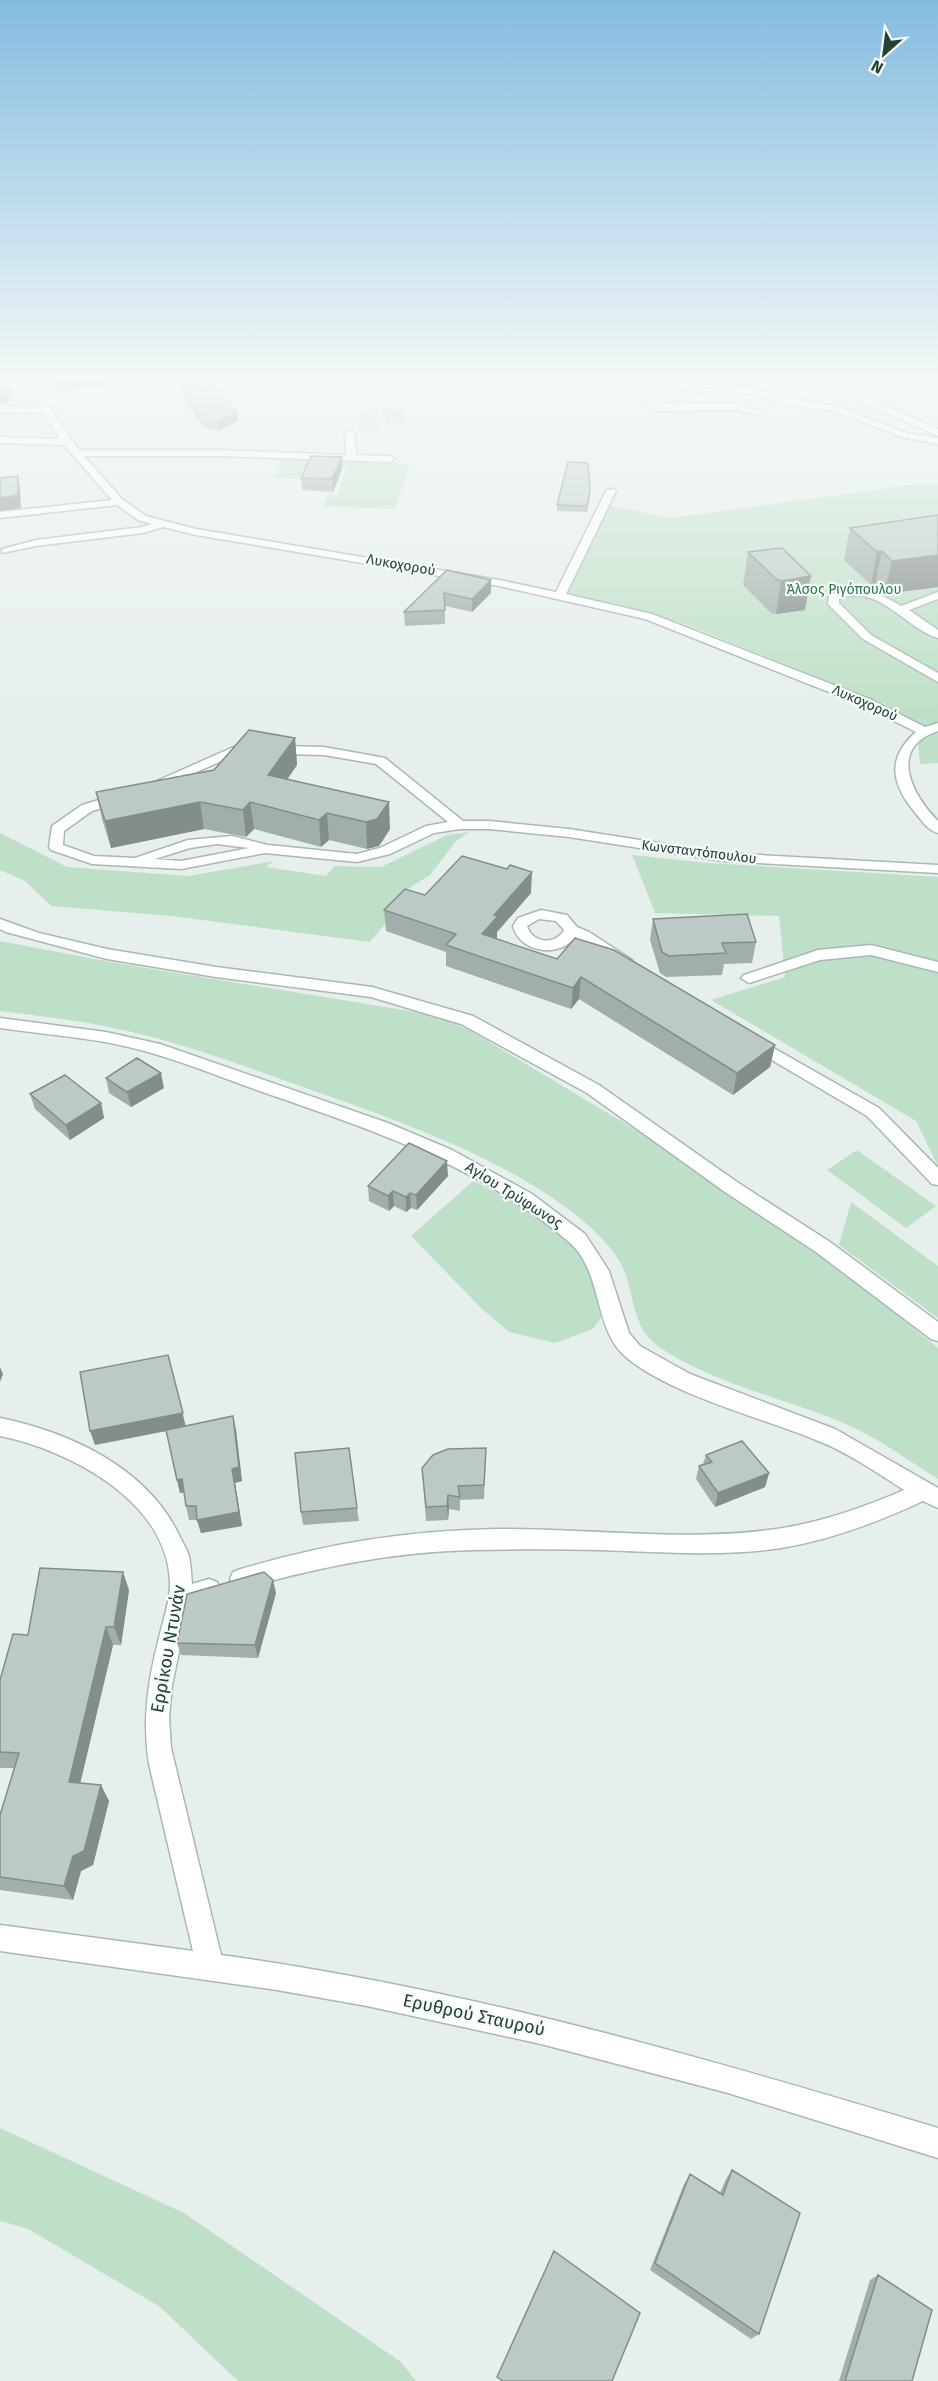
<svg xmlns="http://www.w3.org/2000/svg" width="938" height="2381" viewBox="0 0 938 2381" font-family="'Fira Sans',sans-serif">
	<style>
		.green { fill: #bfe0c8 }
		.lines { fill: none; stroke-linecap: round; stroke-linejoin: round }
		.minor-casing { stroke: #a8b8b2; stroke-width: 3 }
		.minor { fill: #fff; fill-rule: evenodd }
		.wall { fill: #a1aea9 }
		.shaded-wall { fill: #838d89 }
		.building { fill: #bbcac4; stroke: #838d89; stroke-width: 1.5 }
		.labels { text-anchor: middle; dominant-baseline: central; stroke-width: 4.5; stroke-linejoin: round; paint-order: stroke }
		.far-street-label { font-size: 14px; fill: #24423a; stroke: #f7fbf9 }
		.far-park-label { font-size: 14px; fill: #2d7a4b; stroke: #f7fbf9 }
		.street-label { font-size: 15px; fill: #24423a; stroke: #f7fbf9 }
		.near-street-label { font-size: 18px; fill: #24423a; stroke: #f7fbf9 }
	</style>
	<rect width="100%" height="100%" fill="#e6efeb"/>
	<!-- green -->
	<path class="green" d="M372 407 380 431 358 432V419Z
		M401 408 407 425 387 426 382 410Z
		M282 459 410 464 395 509 323 506 328 494 337 495 347 468 309 466 302 479 273 478Z
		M911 485H938V763L920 764C917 727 917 723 885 704L679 622 565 593 603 515 611 506 671 518Z
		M469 832 456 841 430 875 394 898 400 906 370 942 171 916 51 906 25 881 0 870V833L67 867 188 876 274 861 266 867 326 876 334 866 381 867 447 835Z
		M632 855 709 863 938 877V1166L916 1121 711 1000 785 977 779 916 655 913Z
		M0 941 116 963 434 1015 471 1031 656 1142 819 1252 938 1348V1479C906 1459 874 1435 839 1421 784 1399 705 1380 658 1346 629 1324 636 1293 621 1264 612 1247 595 1231 581 1219 512 1163 420 1129 337 1099 262 1073 186 1042 108 1027 73 1019 36 1016 0 1011Z
		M857 1150 936 1206 906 1228 827 1170Z
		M473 1181C509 1197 574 1233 591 1270 597 1283 600 1300 604 1314L593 1329 555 1343 509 1332 481 1308 411 1236Z
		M851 1202 938 1266V1318L839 1245Z
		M0 2128 184 2213 401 2362 416 2381H238L159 2306 28 2229 0 2221Z"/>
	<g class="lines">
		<!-- minor casing -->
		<g class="minor-casing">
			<path id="minor" d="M12 381H31L79 450H221L346 455 345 434 350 431 355 434 356 455 390 456 395 459 390 462 221 456H84L123 500 146 516 196 529 499 580 556 592 606 491 614 489 616 491 566 594 652 614 872 700 925 727 938 723V731C887 748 912 795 938 821V833C929 831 923 822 917 815 892 786 885 759 916 732L864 706 645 619 499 586 196 535 163 527 143 533 36 546 2 553V549L36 540 142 527 152 524 138 520 117 505 0 518V512L112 500 64 445 0 443V437L60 439 43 413 0 412V406L40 407 24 384Z
				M828 381H837L859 395 928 424 938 429V436L853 398Z
				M703 385 742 386 790 399 836 406 907 433 938 438V444L902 437 834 411 789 405 742 392 704 391 680 399 654 404H737L761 412V416L736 410 657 411 644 404 649 399 675 395Z
				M845 589C866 589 883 595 901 606L938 592V599L909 610 938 630V638C906 629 877 582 839 599V603L871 635 938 673V682L863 639 828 604 829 596Z
				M238 745 324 747 385 758 463 821H489L569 829 723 853 938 865V873L723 861 569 837 489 829H460L434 833 390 854 357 862 265 853 181 869 92 864 51 850 49 847 52 826 82 805 122 793 129 797 127 800 92 811 64 831 63 845 94 856 135 858 188 840 232 836 268 845 357 854 380 848 426 826 448 822 376 764 324 755 240 753 153 791 148 792 141 788ZM217 844 249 848 181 861 155 859 190 848Z
				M541 910 567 915 577 927 589 932 632 960 624 965 619 963 575 937C559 959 519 952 513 926L518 918ZM539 919 556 921 564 930C555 946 532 943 527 926Z
				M0 919 39 933 107 949 216 967 372 987 473 1016 599 1085 737 1182 830 1242 938 1322V1341L931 1339 816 1252 725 1192 587 1093 461 1024 371 997 216 977 107 959 6 932 0 929Z
				M871 945 938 962V972L871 955 820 960 749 983 741 978 744 975 818 950Z
				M0 1018 106 1032 160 1044 388 1123 452 1150 532 1194 585 1234 609 1271 629 1333 640 1346 690 1374 835 1429 938 1488V1508L923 1501C878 1522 830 1540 781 1548 721 1557 660 1552 600 1550 557 1549 515 1549 473 1550 391 1552 319 1567 241 1589L233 1586 230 1579 233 1572 241 1569C330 1543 403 1531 496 1529 591 1528 689 1543 783 1528 824 1521 865 1507 904 1490 876 1472 847 1452 816 1440 760 1417 674 1396 627 1358 592 1329 604 1272 569 1242 479 1164 366 1128 257 1090 207 1072 157 1051 105 1042 70 1036 35 1033 0 1028Z
				M754 1037 879 1108 938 1168V1185L932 1184 867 1116 748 1046 746 1042 748 1038Z
				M0 1418C70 1432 147 1468 179 1535 182 1542 187 1549 189 1556 191 1565 191 1575 192 1584L209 1579 217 1582 220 1589 217 1596 189 1605 172 1685 169 1717 171 1748 221 1955C465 1988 702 2057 938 2128V2158L728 2093 541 2044 367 2006 277 1990 0 1951V1925L193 1951 149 1764C142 1721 148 1680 159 1638 163 1620 170 1602 170 1584 169 1502 70 1450 0 1436Z"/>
		</g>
		<!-- minor -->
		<use href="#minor" class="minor"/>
	</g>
	<!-- wall -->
	<path class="wall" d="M53 381H105L106 385 61 390Z
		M180 385 237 412 238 421 218 431 203 427 181 394Z
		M342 457V469L333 492 302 490 301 478Z
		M590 497 587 512 557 511V505Z
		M938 515V587L884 594 875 584 871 585 844 560 850 528Z
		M782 548 805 610 776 614 771 613 743 585 748 552Z
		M447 570 491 580V593L472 612 445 606V624L405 626 404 612Z
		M295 738 297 765 287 780 390 829 379 846 367 849 329 840 321 847 254 829 246 837 204 829 111 848 102 819 96 792 214 770Z
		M531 893 497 932V937L496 939 775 1045 770 1067 733 1095 579 999 571 1009 446 966V952L386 931 384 910 425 895Z
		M653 919 756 942 752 963 724 964 722 975 666 977 660 973 650 940Z
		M106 1078 164 1088 131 1107 109 1093Z
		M30 1094 101 1103 104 1118 70 1140 35 1109Z
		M448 1176 417 1210 411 1208 406 1212 394 1206 389 1211 369 1201 368 1186Z
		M233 1416 236 1430 242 1481 235 1483 242 1526 201 1533 197 1520H189L186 1506 184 1493H180L166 1431 95 1445Z
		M486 1448 484 1499 460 1500V1511L449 1509 448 1520 426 1521 422 1468Z
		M706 1455 769 1473 765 1487 715 1507 696 1479 699 1466 703 1464Z
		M357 1508 359 1521 303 1525 301 1512Z
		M129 1590 121 1645H113L80 1783 109 1801 93 1865 81 1871 73 1900 0 1890V1815L14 1768H0V1680Z
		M276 1593 258 1658 181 1655 177 1643Z
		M732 2170 759 2334 751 2339 650 2270 684 2184 690 2174 720 2193 726 2179Z
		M878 2275 912 2381H839L870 2280Z"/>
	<!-- shaded-wall -->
	<path class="shaded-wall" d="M87 381H105L106 385 61 390 59 384Z
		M10 387 12 395 5 404H0V396Z
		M237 412 238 421 218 431 217 422Z
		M342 457V469L333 492 332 479Z
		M18 476 20 489 21 508 0 511V498Z
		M882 551 875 584 871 585 877 552Z
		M938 555V587L884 594 892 561Z
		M811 576 805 610 776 614 781 581Z
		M491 580V593L472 612V599Z
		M295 738 297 765 271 802 268 775Z
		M200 802 204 829 111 848 105 821Z
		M250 802 254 829 246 837 243 810Z
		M389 802 390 829 379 846 367 849 366 822Z
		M327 813 329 840 321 847 319 820Z
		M532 872 531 893 497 932V937L481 955 482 934 494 915Z
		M581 977 579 999 571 1009 573 988Z
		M775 1045 770 1067 733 1095 737 1073Z
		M161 1073 164 1088 131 1107 127 1092Z
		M101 1103 104 1118 70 1140 66 1125Z
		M447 1161 448 1176 417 1210 416 1195Z
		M393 1191 394 1206 389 1211 388 1196Z
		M410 1193 411 1208 406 1212V1197Z
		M168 1355 186 1427 95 1445 90 1431Z
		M0 1367 3 1374 0 1382Z
		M233 1416 236 1430 242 1481 235 1483 242 1526 201 1533 197 1520 232 1469Z
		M769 1473 765 1487 715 1507 718 1493Z
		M182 1479 185 1492 180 1493 177 1480Z
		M448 1495 449 1509 448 1520 447 1506Z
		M123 1572 129 1590 121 1645 114 1627Z
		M273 1580 276 1593 258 1658 255 1645Z
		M106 1627 113 1645 77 1797 69 1782Z
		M101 1785 109 1801 93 1865 81 1871 73 1900 64 1886 73 1856Z"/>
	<!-- building -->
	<path class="building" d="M57 381H87L59 384Z
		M210 381 237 412 217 422 202 418 180 385Z
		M0 387H10L3 396H0Z
		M311 456 342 457 332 479 301 478Z
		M568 462 588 463 590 491 587 506 557 505Z
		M18 476V495L0 498V478Z
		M938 515V555L892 561 882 551 877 552 850 528Z
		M782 548 811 576 781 581 776 579 748 552Z
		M447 570 491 580 472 599 444 593 445 610 404 612Z
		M249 730 295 738 268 775 389 802 377 819 366 822 327 813 319 820 250 802 243 810 200 802 105 821 96 792 214 770Z
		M462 856 507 869 510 865 532 872 494 915 498 916 482 934 557 959 575 938 614 950 775 1045 737 1073 581 977 573 988 446 945 456 934 384 910 405 889 425 895Z
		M747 914 756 942 722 943 726 953 669 956 662 952 653 919Z
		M137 1058 161 1073 127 1092 106 1078Z
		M65 1075 101 1103 66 1125 30 1094Z
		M409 1143 447 1161 416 1195 410 1193 406 1197 393 1191 388 1196 368 1186Z
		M168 1355 183 1413 90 1431 80 1372Z
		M233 1416 239 1467 232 1469 239 1512 197 1520 196 1506H186L182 1479 177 1480 166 1430Z
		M742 1441 769 1473 718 1493 699 1466 712 1462 706 1455Z
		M349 1448 357 1508 301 1512 295 1453Z
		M486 1448 484 1485 458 1486 460 1497 448 1495 447 1506 426 1507 422 1468 433 1455 448 1449Z
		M40 1568 123 1572 114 1627H106L69 1782 101 1785 84 1851 73 1856 64 1886 0 1877V1815L19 1753 0 1752V1680L13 1634 28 1635Z
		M264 1572 273 1580 255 1645 177 1643 187 1594Z
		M732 2170 800 2213 759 2334 655 2263 690 2174 723 2195Z
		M554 2251 640 2313 612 2381H503L497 2377Z
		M878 2275 932 2310 912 2381H845Z"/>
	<!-- sky -->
	<linearGradient id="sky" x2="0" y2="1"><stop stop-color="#84bce0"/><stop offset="0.53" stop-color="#f4f8f6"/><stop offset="1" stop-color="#f4f8f6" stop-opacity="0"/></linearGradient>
	<rect width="938" height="714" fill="url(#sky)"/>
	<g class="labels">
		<!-- far-street labels -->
		<g class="far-street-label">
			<text transform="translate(401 565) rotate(10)">Λυκοχορού</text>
			<text transform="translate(865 703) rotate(24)">Λυκοχορού</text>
			<text transform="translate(699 852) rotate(7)">Κωνσταντόπουλου</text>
		</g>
		<!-- far-park labels -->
		<g class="far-park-label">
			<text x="844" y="589">Άλσος Ριγόπουλου</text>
		</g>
		<!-- street labels -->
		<g class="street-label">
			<text transform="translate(514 1195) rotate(32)">Αγίου Τρύφωνος</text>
		</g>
		<!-- near-street labels -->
		<g class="near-street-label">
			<text transform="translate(168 1649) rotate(-80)">Ερρίκου Ντυνάν</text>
			<text transform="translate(474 2015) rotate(12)">Ερυθρού Σταυρού</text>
		</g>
	</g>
	<!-- north arrow -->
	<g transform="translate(884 54) rotate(208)" stroke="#f7fbf9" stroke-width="4.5" paint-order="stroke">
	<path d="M0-4.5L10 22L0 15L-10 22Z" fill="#24423a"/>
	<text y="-9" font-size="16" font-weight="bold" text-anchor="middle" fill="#24423a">N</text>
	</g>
</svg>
